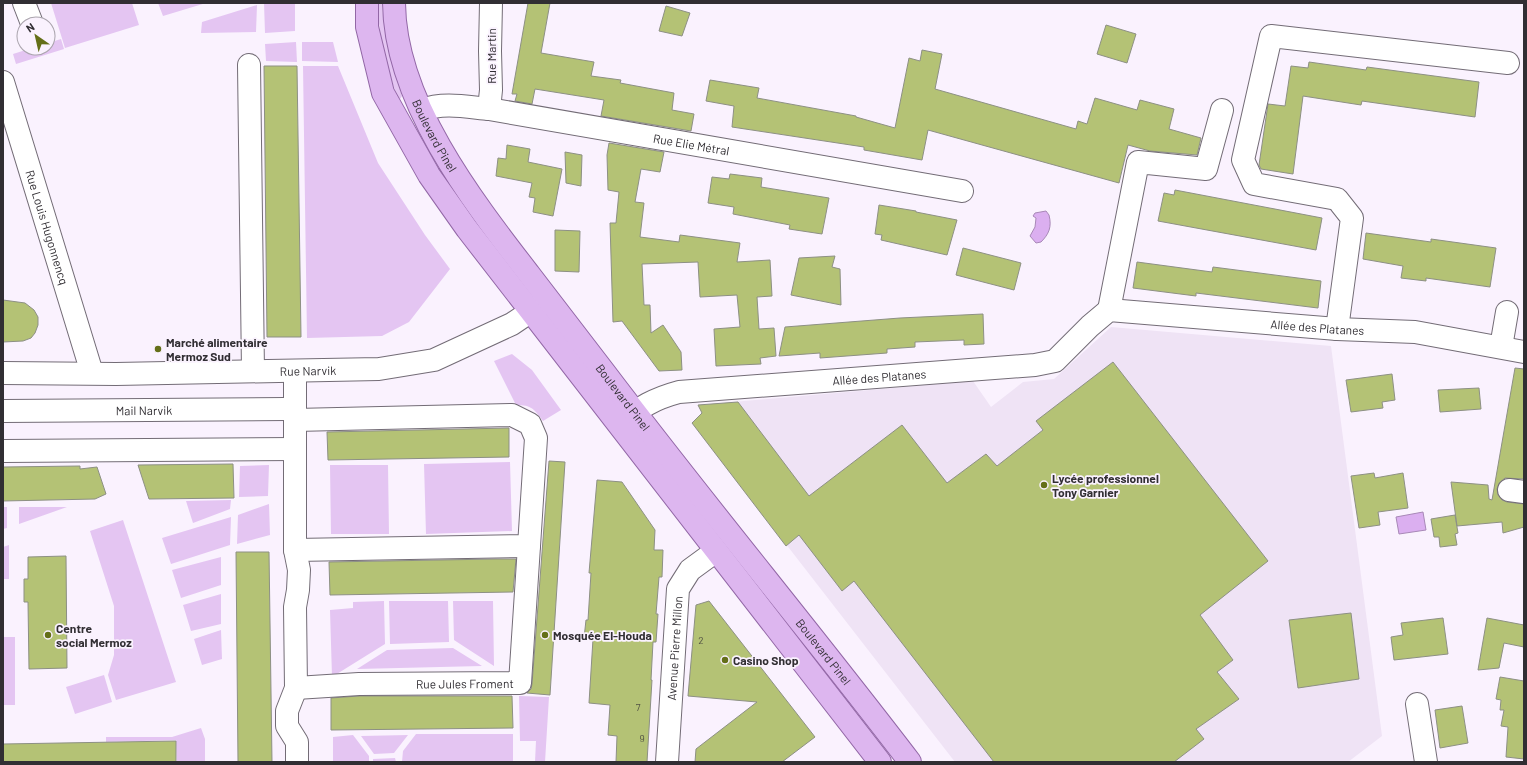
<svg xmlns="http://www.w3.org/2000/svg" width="1527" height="765" viewBox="0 0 1527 765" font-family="Barlow,sans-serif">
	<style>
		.built { fill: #efe3f5 }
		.green { fill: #e4c5f2 }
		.water { fill: #dbaff0; stroke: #a888b7 }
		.building { fill: #b4c275; stroke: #8d9084 }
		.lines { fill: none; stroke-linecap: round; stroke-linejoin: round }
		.minor-casing { stroke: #736c76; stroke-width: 24 }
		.major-casing { stroke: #9267a6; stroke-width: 24 }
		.minor { stroke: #fff; stroke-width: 22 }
		.major { stroke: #ddb6ef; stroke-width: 22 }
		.poi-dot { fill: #646f18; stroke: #faf2fe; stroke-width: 1.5 }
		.labels { text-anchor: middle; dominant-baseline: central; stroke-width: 3.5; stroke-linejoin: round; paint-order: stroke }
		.number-label { font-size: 10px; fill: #525344 }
		.street-label { font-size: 12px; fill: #312e33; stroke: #faf2fe }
		.poi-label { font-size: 12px; font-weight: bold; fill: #312e33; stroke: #faf2fe; text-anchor: start }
	</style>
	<rect width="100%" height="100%" fill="#faf2fe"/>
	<!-- built -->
	<path class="built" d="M1111 327 1331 346 1382 736 1348 762H955L692 423 702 413 698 405 973 381 991 407 1023 382 1054 379Z"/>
	<!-- green -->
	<path class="green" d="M51 3H132L139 25 65 48Z
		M158 3H206L163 16Z
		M264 3H295V31L265 33Z
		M377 3H382C384 35 392 66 402 96L400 99 397 96C386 66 379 35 377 3Z
		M257 5 256 32 201 33 202 22Z
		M61 39 64 49 16 64 13 54 32 48H48V43Z
		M296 42 297 62 266 61 265 44Z
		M302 42H333L338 62 302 61Z
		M303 66H338L378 163 425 235 450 269 409 322 382 336 307 338Z
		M512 354 532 370 561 410 543 421C534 409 532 405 516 405L494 361Z
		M510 462 512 531 426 534 424 464Z
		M269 465 268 496 239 497 240 466Z
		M330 465H388L389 534H331Z
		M231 500 230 509 193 523 186 501Z
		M269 504 270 535 237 544 238 515Z
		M3 507H7V528L3 529Z
		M19 507H67L19 524Z
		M231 517 230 545 171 564 162 538Z
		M123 520 176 682 116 700 108 675 114 655V606L90 531Z
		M9 545V579H3V547Z
		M221 557V585L181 598 172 570Z
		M221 594V624L191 631 183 605Z
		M384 601 385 644 332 677 330 610 353 608V602Z
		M389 601H448L449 642 390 644Z
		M453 601H493L494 666 454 640Z
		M221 630 222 659 202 665 194 639Z
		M3 637H15V705H3Z
		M453 648 482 666 357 669 387 650Z
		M104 675 112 702 75 714 66 687Z
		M519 696 549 697 545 762H535L536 741H520Z
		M201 728 205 739V762H177L176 740 106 742V737H172Z
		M416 734H513V762H402L403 751Z
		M353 735 369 756V762H333V737Z
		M408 735 394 753 374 754 361 736Z
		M395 758 396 762H373V759Z"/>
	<!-- water -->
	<path class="water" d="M1046 211 1049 215C1052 227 1049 234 1041 242L1036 243 1030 236 1035 227 1036 218 1033 216 1035 213Z
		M1423 512 1426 530 1399 534 1396 517Z"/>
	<!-- building -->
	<path class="building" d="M528 3H550L541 53 594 62 591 76 621 80 620 83 674 93 672 110 694 114 691 131 601 116 604 100 535 89 532 104 515 101 517 94H512Z
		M666 6 690 13 682 36 659 31Z
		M1106 25 1136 34 1127 63 1097 54Z
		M922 50 942 54 935 89 1076 129 1078 121 1087 124 1095 98 1137 110 1140 100 1174 109 1169 129 1201 138 1197 155 1150 151 1128 145 1119 183 928 130 922 160 864 150V147L732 127 734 106 706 101 710 80 759 88 757 98 856 116V117L895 128 909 58 920 61Z
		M1309 62 1366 70 1367 67 1479 82 1475 117 1362 101 1361 105 1303 96 1293 174 1261 169 1259 165 1268 104 1285 106 1291 66 1308 68Z
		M264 66H297L301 337H267Z
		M609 143 664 152 660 172 641 169 635 202 644 203 640 237 679 242 680 235 740 243 737 262 770 260 772 296 757 297 759 329 774 328 776 356 760 358 761 364 716 366 714 329 740 327 737 295 700 297 698 262 642 264 644 305H650L651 333 663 325 681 352 682 370 659 371 622 321 613 322 610 223H616L619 192 608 190 607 155Z
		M507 145 530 149 528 162 562 169 553 216 533 212 535 198 529 197 532 183 496 176 498 158 506 159Z
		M565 152 582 155 581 186 566 183Z
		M730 174 762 178 761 187 829 198 822 234 789 229 790 225 733 214 734 207 708 203 712 177 729 179Z
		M1175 190 1322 218 1316 250 1158 221 1164 193 1174 195Z
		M879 205 916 211V212L957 220 947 255 881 240 882 235 875 234Z
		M555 230 580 231 579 272 555 271Z
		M1366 233 1431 242V239L1496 248 1490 287 1426 278V281L1401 278 1403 266 1363 259Z
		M963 248 1021 263 1014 290 956 275Z
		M835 256 832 267 840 269 841 305 791 295 799 258Z
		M1137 262 1212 272 1213 267 1321 281 1318 308 1196 293V296L1133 288Z
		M3 300 25 303 34 310 38 317V325L35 333 31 338 23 341 3 342Z
		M983 314 984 344 964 345V340L915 342V347L887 349V353L820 358V353L779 356 785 327 900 318Z
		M1113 362 1268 561 1200 615 1233 660 1217 672 1239 699 1196 729 1204 739 1174 762H994L854 581 842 591 799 535 786 546 692 423 702 413 698 405 738 402 809 496 902 425 947 483 986 454 997 466 1043 430 1036 421Z
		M1515 368 1524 369V479L1505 478 1499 483 1497 489 1498 495 1502 500 1507 502 1524 504V527L1503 533 1502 522 1457 526 1451 482 1488 485 1489 499 1492 500Z
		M1392 374 1395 400 1382 402 1383 408 1351 412 1346 380Z
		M1479 388 1481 409 1440 412 1438 390Z
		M509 428V457L328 460 327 432Z
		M549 461 565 462 550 695 527 693 531 689 532 684Z
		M233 464 234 498 149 499 138 465Z
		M80 466V469L97 467 106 494 95 499 3 501V467Z
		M1374 473 1375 478 1403 473 1408 508 1378 512 1380 525 1359 528 1351 476Z
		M597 480 622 482 655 530 654 550H663L662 577H659L656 614H658L656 642H653L651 680H652L647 762H616L617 736 608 735 610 705 589 703 593 639 584 638 586 620H588L591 573H589Z
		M1455 515 1458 533 1455 534 1457 545 1440 547 1439 537H1434L1431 519Z
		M236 552H269L272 762H238Z
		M66 556 67 668 29 669 28 602H24V579H28V557Z
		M495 559H516L513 592 330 595 329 562Z
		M709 601 815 737 782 762H695L696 749 757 702 688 696 696 605Z
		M1351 613 1359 679 1298 688 1289 620Z
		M1443 618 1448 654 1394 660 1391 637 1403 635 1401 623Z
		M1487 618 1524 625V647L1504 643 1499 668 1478 670Z
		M1500 677 1524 681V759L1506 757 1508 727 1501 726 1504 710H1500L1501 700 1496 699Z
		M359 696H512L513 728 331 730V698Z
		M1462 706 1468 743 1440 748 1435 710Z
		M176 741V762H3V744Z"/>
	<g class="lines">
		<!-- minor casing -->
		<g class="minor-casing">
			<g id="minor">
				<path d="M24 3 31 21"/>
				<path d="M249 65 253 371"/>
				<path id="s1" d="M3 82 92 373"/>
				<path d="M489 109 491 90 490 51 491 3"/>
				<path id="s2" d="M422 110C443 102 467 107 489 109L962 191"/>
				<path d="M1109 310 1138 162 1206 169 1222 110"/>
				<path d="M1337 329 1352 218 1337 199 1254 184 1243 160 1271 36 1508 63"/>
				<path d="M1501 347 1507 312"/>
				<path d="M295 371V550L299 570 298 590 295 607 296 688 287 711V726L297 742V762"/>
				<path id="s3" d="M3 373 116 374 379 369 434 360 512 324 546 301"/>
				<path id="s4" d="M3 411 286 409"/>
				<path id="s5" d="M620 423C641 407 653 399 679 392L1035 365 1055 361 1090 326 1109 310 1337 329 1415 332 1524 352"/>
				<path d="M3 451 295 449"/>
				<path d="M1509 490 1524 492"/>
				<path d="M295 550 529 546 536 438 530 424 512 415 295 420"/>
				<path id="s6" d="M296 688 359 684 520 683 529 546"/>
				<path d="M1417 704 1426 762"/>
				<path id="s7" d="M667 762 678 589 690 570 716 551"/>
			</g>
		</g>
		<!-- major casing -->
		<g class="major-casing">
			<g id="major">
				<path d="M367 3V27L383 93 429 175 467 229 880 762"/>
				<path id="s8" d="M394 3C395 101 471 199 529 274 554 307 580 340 605 373 705 505 810 631 910 762"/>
			</g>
		</g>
		<!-- minor -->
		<use href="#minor" class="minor"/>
		<!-- major -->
		<use href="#major" class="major"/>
	</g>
	<!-- markers -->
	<g class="poi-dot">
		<circle cx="158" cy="349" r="4"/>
		<circle cx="1044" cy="485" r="4"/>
		<circle cx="48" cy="635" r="4"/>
		<circle cx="545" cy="635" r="4"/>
		<circle cx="725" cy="660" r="4"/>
	</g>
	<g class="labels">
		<!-- number labels -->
		<g class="number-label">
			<text x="701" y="640">2</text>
			<text x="638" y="707">7</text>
			<text x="642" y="738">9</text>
		</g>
		<!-- street labels -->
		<g class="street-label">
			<text transform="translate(491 56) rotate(-90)">Rue Martin</text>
			<text stroke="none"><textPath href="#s8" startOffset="140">Boulevard Pinel</textPath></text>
			<text stroke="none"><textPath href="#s2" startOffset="273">Rue Elie Métral</textPath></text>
			<text stroke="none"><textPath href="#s1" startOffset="152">Rue Louis Hugonnencq</textPath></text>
			<text stroke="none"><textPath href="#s5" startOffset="728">Allée des Platanes</textPath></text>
			<text stroke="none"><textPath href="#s3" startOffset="305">Rue Narvik</textPath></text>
			<text stroke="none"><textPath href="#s5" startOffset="268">Allée des Platanes</textPath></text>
			<text stroke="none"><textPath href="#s8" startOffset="463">Boulevard Pinel</textPath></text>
			<text stroke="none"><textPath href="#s4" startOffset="141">Mail Narvik</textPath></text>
			<text stroke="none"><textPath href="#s7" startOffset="114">Avenue Pierre Millon</textPath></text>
			<text stroke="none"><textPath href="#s8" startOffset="787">Boulevard Pinel</textPath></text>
			<text stroke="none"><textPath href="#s6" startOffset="169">Rue Jules Froment</textPath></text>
		</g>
		<!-- poi labels -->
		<g class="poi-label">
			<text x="166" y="342">Marché alimentaire<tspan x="166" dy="14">Mermoz Sud</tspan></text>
			<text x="1052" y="478">Lycée professionnel<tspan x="1052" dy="14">Tony Garnier</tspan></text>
			<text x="56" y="628">Centre<tspan x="56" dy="14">social Mermoz</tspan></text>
			<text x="553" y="635">Mosquée El-Houda</text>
			<text x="733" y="660">Casino Shop</text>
		</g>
	</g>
	<!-- border -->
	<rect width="1527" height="765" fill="none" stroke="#312e33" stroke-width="8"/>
	<!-- north arrow -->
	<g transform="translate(36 36) rotate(326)"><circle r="19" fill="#faf2fe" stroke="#aaa4ad"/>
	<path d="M0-3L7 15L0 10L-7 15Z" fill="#646f18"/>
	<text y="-6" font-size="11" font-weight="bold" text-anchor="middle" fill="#312e33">N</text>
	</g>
</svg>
